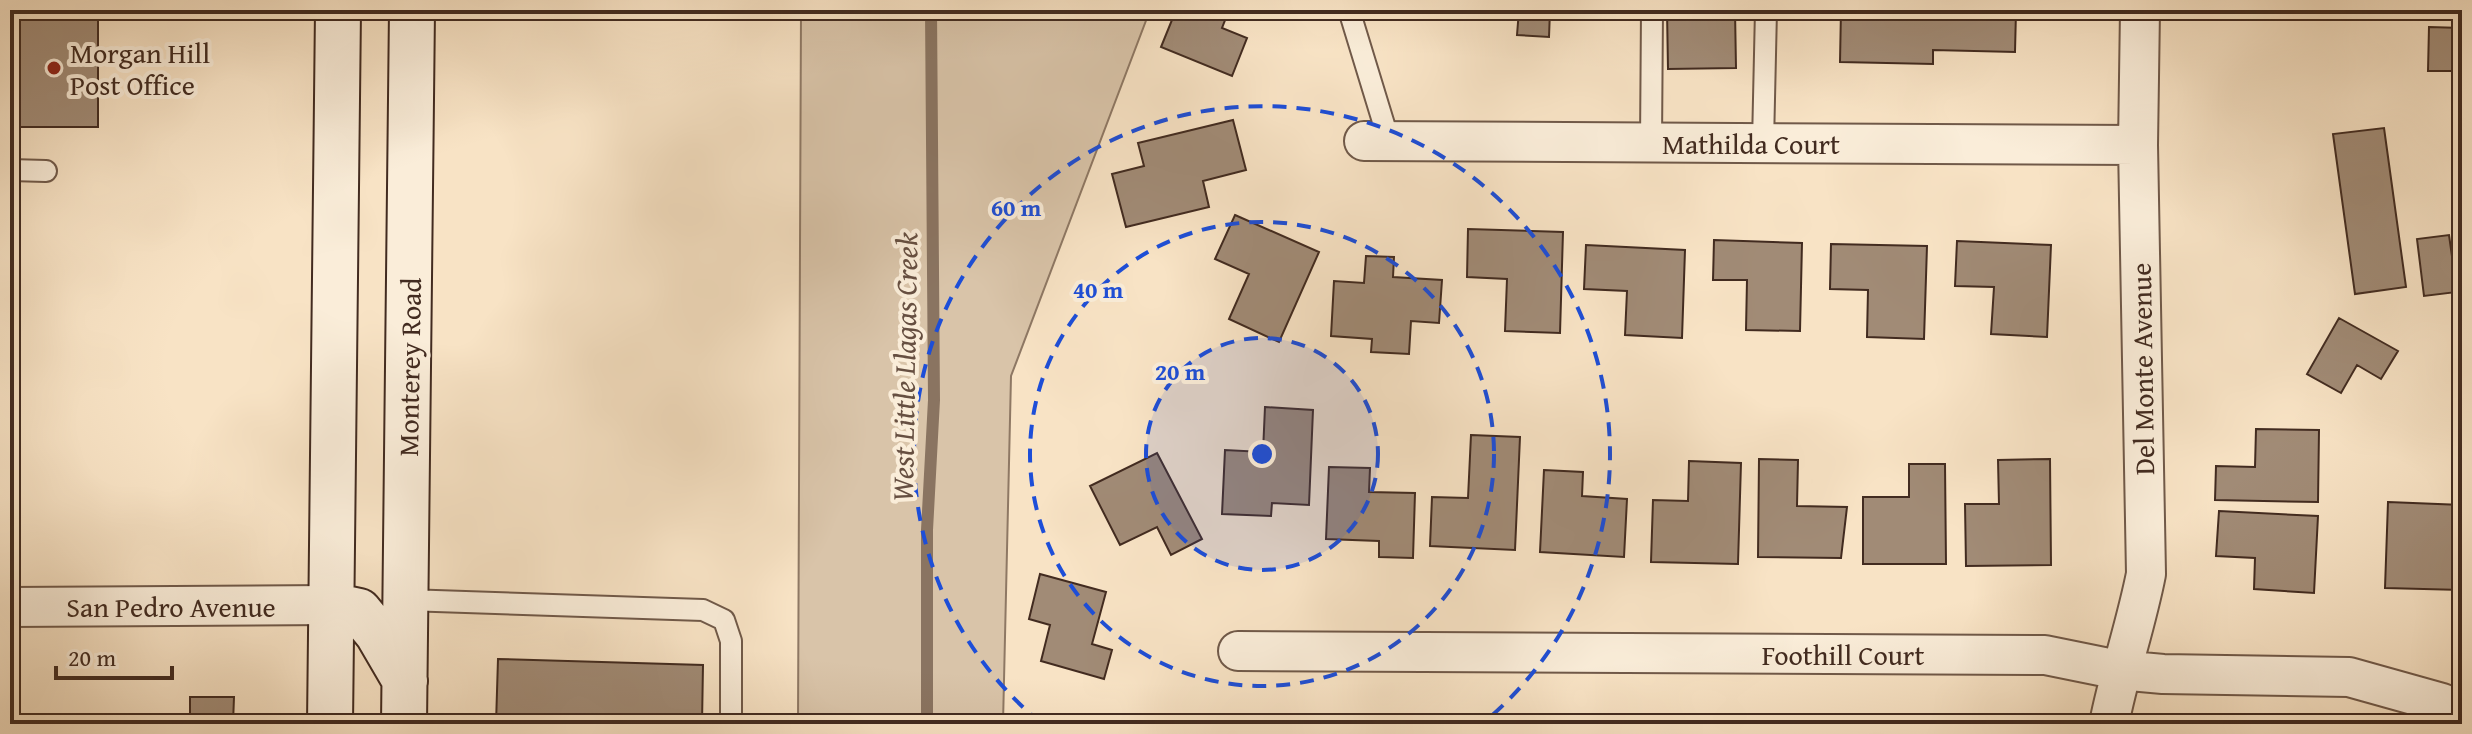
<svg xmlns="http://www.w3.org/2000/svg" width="2472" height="734" viewBox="0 0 2472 734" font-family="'Gentium Book Plus',serif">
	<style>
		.green { fill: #d9c4a9; stroke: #8e7864; stroke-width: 2 }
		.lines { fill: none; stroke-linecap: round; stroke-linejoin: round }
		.stream { stroke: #8a7461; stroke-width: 12 }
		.building { fill: #a18b76; stroke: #422b20; stroke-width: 2 }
		.lane-casing { stroke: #705949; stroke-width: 24 }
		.street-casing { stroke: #705949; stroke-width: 42 }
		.secondary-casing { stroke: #422b20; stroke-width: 48 }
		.lane { stroke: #faedd9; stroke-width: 20 }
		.street { stroke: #faedd9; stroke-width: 38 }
		.secondary { stroke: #faedd9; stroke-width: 44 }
		.ring { fill: none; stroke: #1d4ed8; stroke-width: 4; stroke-dasharray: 14 10 }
		.poi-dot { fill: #8f2418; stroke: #faedd9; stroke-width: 3 }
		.labels { text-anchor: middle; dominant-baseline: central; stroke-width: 8; stroke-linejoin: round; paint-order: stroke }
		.poi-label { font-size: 28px; fill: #422b20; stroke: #faedd9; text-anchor: start }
		.street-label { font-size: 28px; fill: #422b20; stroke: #faedd9 }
		.water-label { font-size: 30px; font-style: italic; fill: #664f41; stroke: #faedd9 }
		.centre { fill: #1d4ed8; stroke: #faedd9; stroke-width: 4 }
		.ring-label { font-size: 24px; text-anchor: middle; font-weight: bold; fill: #1d4ed8; stroke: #faedd9; stroke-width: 8; stroke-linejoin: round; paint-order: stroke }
	</style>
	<rect width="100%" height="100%" fill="#f8e3c5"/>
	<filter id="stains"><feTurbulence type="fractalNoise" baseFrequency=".0025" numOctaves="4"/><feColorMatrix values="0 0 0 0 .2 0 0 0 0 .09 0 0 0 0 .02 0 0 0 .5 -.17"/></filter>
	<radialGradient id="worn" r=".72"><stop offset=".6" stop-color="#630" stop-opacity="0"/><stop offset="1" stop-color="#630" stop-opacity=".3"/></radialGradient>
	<!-- green -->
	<path class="green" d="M801 10H1150L1011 376 1003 724H798Z"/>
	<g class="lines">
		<!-- stream -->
		<path class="stream" d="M927 724V530L934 400 931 10"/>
	</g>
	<!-- building -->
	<path class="building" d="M10 10H98V127H10Z
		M1176 10H1229L1222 28 1247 38 1232 76 1161 47Z
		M1519 10H1550L1549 37 1517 35Z
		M1667 10H1735L1736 68 1668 69Z
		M1841 10 2016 11 2015 52 1933 50V64L1840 62Z
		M2429 27 2462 28V71H2428Z
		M1233 120 1246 170 1203 181 1209 207 1126 227 1112 174 1144 166 1138 143Z
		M2384 128 2406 287 2355 294 2333 134Z
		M1235 215 1319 252 1279 342 1229 319 1249 274 1215 259Z
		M1468 229 1563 232 1560 333 1505 331 1507 279 1467 277Z
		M2449 235 2457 292 2424 296 2417 239Z
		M1714 240 1802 243 1800 331 1746 330 1747 280H1713Z
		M1957 241 2051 245 2047 337 1991 334 1994 287 1955 286Z
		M1831 244 1927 246 1924 339 1867 337 1868 290 1830 289Z
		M1586 245 1685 250 1682 338 1625 335 1627 291 1584 289Z
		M1366 256 1394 257 1393 277 1442 280 1439 323 1411 321 1409 354 1371 352 1372 339 1331 336 1334 281 1364 283Z
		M2339 318 2398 351 2381 379 2357 365 2341 393 2307 374Z
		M1265 407 1313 410 1309 505 1272 503 1271 516 1222 514 1225 450 1263 452Z
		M2256 429 2319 430 2318 502 2215 500 2216 466 2255 467Z
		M1471 435 1520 437 1515 550 1430 546 1432 497 1468 498Z
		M1157 453 1202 539 1171 555 1157 527 1120 545 1090 486Z
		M1759 459 1798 460 1797 506 1847 507 1841 558 1758 557Z
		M2050 459 2051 565 1966 566 1965 504H1999L1998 460Z
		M1689 461 1741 463 1738 564 1651 562 1653 500 1688 501Z
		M1909 464H1945L1946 564H1863V497H1909Z
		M1329 467 1370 468 1369 492 1415 493 1413 558 1379 557V541L1326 539Z
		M1544 470 1583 472 1582 496 1627 499 1624 557 1540 552Z
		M2388 502 2462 505V590L2385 588Z
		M2219 511 2318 516 2314 593 2254 589 2255 558 2216 556Z
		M1040 574 1106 592 1092 644 1112 650 1104 679 1041 661 1050 625 1029 619Z
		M498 659 703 665 702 724H496Z
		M190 697H234L233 724H190Z
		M81 716H134V724H81Z"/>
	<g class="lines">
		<!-- lane casing -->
		<g class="lane-casing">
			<path id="lane" d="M1349 10 1389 141
				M1651 142 1652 10
				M1763 143 1766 10
				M10 170 46 171
				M406 600 703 610 724 620 731 641V724"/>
		</g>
		<!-- street casing -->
		<g class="street-casing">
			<path id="street" d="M1364 141 2138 145
				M10 607 331 605
				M1238 651 2045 655 2119 670 2163 674 2349 677 2442 703
				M2109 724C2119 673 2136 625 2146 574L2138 145 2140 10"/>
		</g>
		<!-- secondary casing -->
		<g class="secondary-casing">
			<path id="secondary" d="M331 605 359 611 377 633 405 681
				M330 724 338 10
				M404 724 412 10"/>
		</g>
		<!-- lane -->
		<use href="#lane" class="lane"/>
		<!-- street -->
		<use href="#street" class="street"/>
		<!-- secondary -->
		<use href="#secondary" class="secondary"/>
	</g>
	<!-- distance rings -->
	<circle cx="1262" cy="454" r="116" fill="#1d4ed8" fill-opacity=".12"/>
	<g class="ring">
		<circle cx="1262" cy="454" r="116"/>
		<circle cx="1262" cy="454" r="232"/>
		<path d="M1041 723A348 348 0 1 1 1483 723"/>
	</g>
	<!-- markers -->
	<circle class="poi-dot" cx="54" cy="68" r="8"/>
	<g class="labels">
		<!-- poi labels -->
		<g class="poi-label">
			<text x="70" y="52">Morgan Hill<tspan x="70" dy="32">Post Office</tspan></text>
		</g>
		<!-- street labels -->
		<g class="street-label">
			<text x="1751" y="143">Mathilda Court</text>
			<text transform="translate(409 367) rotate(-89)">Monterey Road</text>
			<text transform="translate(2142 369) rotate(-91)">Del Monte Avenue</text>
			<text x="171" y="606">San Pedro Avenue</text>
			<text x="1843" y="654">Foothill Court</text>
		</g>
		<!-- water labels -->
		<g class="water-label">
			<text transform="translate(904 367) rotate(-89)">West Little Llagas Creek</text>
		</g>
	</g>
	<circle cx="1262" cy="454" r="12" class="centre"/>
	<g class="ring-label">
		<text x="1016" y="216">60 m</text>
		<text x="1098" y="298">40 m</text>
		<text x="1180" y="380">20 m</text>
	</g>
	<!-- margin -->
	<rect width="2472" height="734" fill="none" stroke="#f8e3c5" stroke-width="40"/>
	<rect x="12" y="12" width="2448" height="710" fill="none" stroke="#422b20" stroke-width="4"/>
	<rect x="20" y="20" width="2432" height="694" fill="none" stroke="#422b20" stroke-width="2"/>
	<!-- scale -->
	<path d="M56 666v12h116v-12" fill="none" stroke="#422b20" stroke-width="4"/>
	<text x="68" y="666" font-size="24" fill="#422b20" stroke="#faedd9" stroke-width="6" paint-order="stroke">20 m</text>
	<rect width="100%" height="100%" filter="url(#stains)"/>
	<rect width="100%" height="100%" fill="url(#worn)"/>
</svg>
